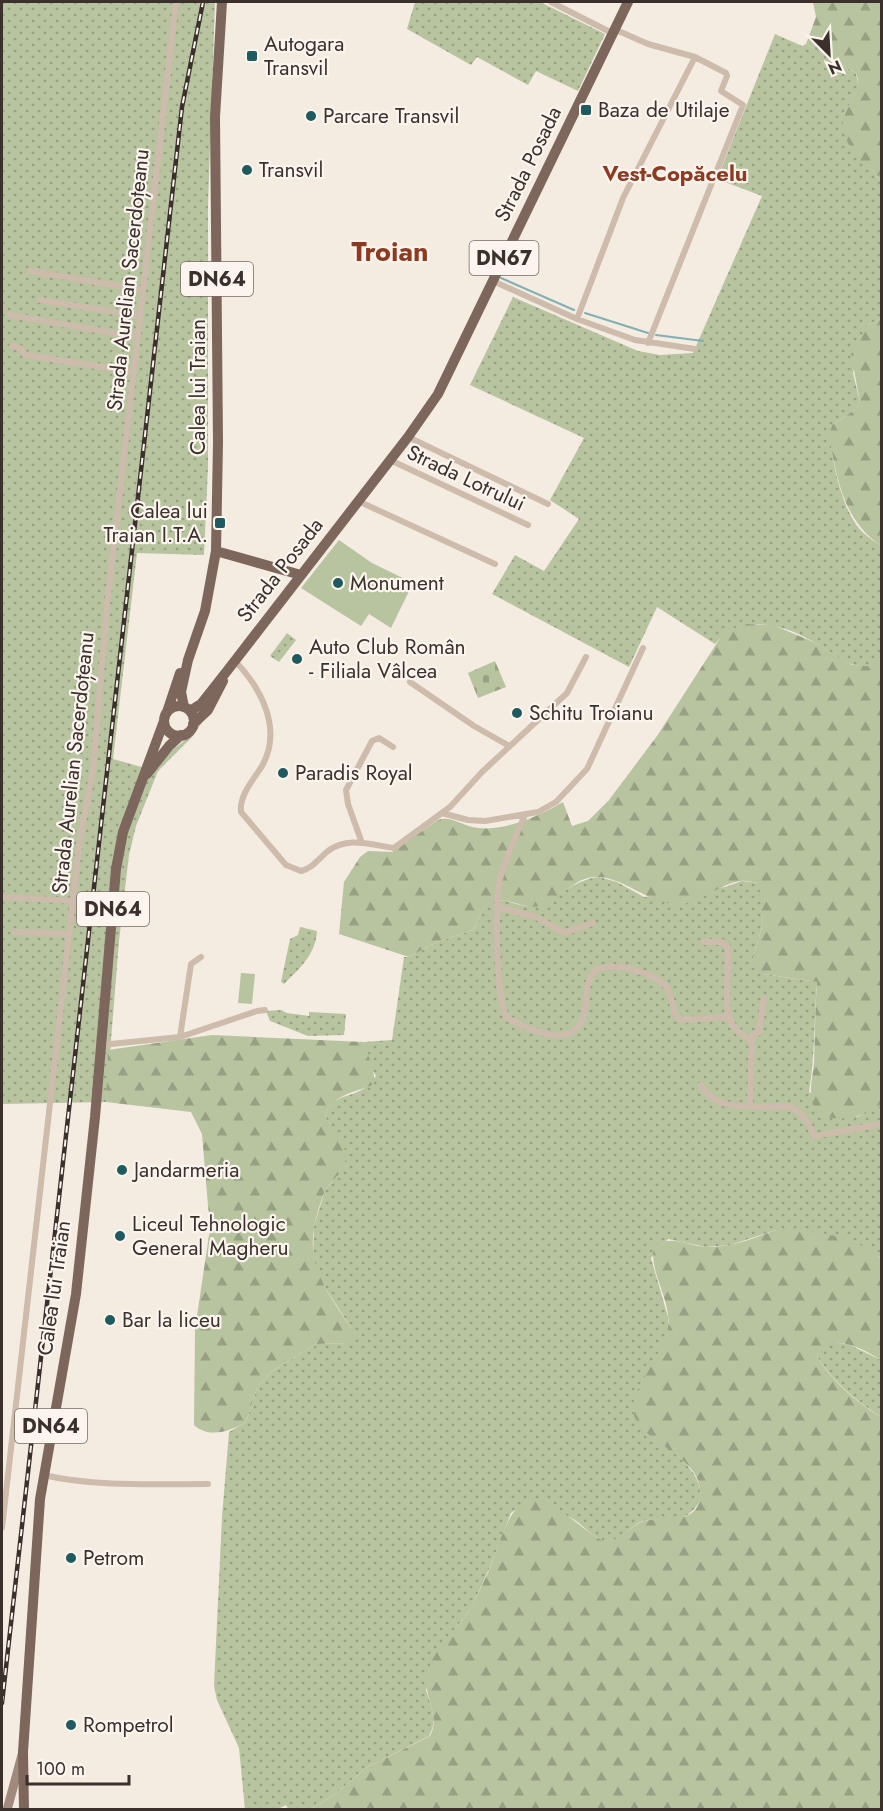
<svg xmlns="http://www.w3.org/2000/svg" width="883" height="1811" viewBox="0 0 883 1811" font-family="Jost,sans-serif">
	<style>
		.grass { fill: url(#grass-dots) }
		.forest { fill: url(#forest-firs) }
		.cemetery { fill: url(#cemetery-stones) }
		.park { fill: #b8c4a0 }
		.lines { fill: none; stroke-linecap: round; stroke-linejoin: round }
		.stream { stroke: #7fb0b2; stroke-width: 2 }
		.street { stroke: #cdbbac; stroke-width: 6 }
		.secondary { stroke: #a18a7d; stroke-width: 9 }
		.primary { stroke: #7d675c; stroke-width: 10 }
		.rail-casing { stroke: #3b302b; stroke-width: 4.5 }
		.rail { stroke: #fbf5ee; stroke-width: 2; stroke-dasharray: 7; stroke-linecap: butt }
		.poi-dot { fill: #1f5a5e; stroke: #fbf5ee; stroke-width: 2 }
		.labels { text-anchor: middle; dominant-baseline: central; stroke-width: 4.5; stroke-linejoin: round; paint-order: stroke }
		.shield { fill: #fbf5ee; stroke: #756b66; stroke-width: 1.5 }
		.shield-label { font-size: 20px; font-weight: bold; fill: #3b302b }
		.poi-label { font-size: 21px; fill: #3b302b; stroke: #fbf5ee; text-anchor: start }
		.street-label { font-size: 21px; fill: #3b302b; stroke: #fbf5ee }
		.neighbourhood-label { font-size: 22px; font-weight: bold; fill: #8c3b22; stroke: #fbf5ee }
		.district-label { font-size: 27px; font-weight: bold; fill: #8c3b22; stroke: #fbf5ee }
	</style>
	<defs>
		<pattern id="grass-dots" width="8" height="8" patternUnits="userSpaceOnUse" patternTransform="scale(1.5)"><rect width="8" height="8" fill="#b8c4a0"/><path d="M2 2h.1M6 6h.1" fill="none" stroke="#97a083" stroke-width="1.8" stroke-linecap="round"/></pattern>
		<pattern id="forest-firs" width="22" height="20" patternUnits="userSpaceOnUse" patternTransform="scale(1.5)"><rect width="22" height="20" fill="#b8c4a0"/><path d="M5 1l3.5 6h-7zM16 11l3.5 6h-7z" fill="#97a083"/></pattern>
		<pattern id="cemetery-stones" width="16" height="16" patternUnits="userSpaceOnUse" patternTransform="scale(1.5)"><rect width="16" height="16" fill="#b8c4a0"/><path d="M2 7V4a2 2 0 0 1 4 0v3zM10 15v-3a2 2 0 0 1 4 0v3z" fill="#97a083"/></pattern>
	</defs>
	<rect width="100%" height="100%" fill="#f4ebe1"/>
	<!-- grass -->
	<path class="grass" d="M2 2H215L208 204V467L204 555 137 553 113 759 156 771 168 753 192 735 212 708 192 737 158 771 136 826 129 855 119 941 106 1102 2 1104Z
		M415 2H540L605 34 578 91 536 71 528 85 477 57 471 65 407 29Z
		M775 34 802 46 806 44 856 73 859 88 844 114 876 177 881 180V318L867 326 853 373 860 402 856 409 832 425C827 447 841 502 854 521 860 532 871 539 881 546V658C877 661 870 666 865 666 849 668 833 653 819 645 788 626 741 610 715 644L657 607 629 667 492 594 515 555 544 571 579 519 550 500 584 438 470 385 513 297 638 351 660 355 693 353 762 196 717 179Z
		M287 633 296 640 279 662 270 656Z
		M599 877 617 882 644 897 725 887 742 881 760 883 763 923 753 959 764 974 817 982C814 1019 815 1056 809 1092L857 1117 881 1106V1259L878 1256 776 1230 730 1245 706 1247 668 1239 651 1258 668 1317V1330L663 1349 650 1370 640 1425C663 1443 732 1488 684 1517 671 1525 656 1517 643 1521 630 1525 623 1541 608 1541 593 1540 585 1526 573 1519 559 1511 541 1507 526 1501L511 1513 490 1567 471 1608 456 1628 426 1690C431 1706 438 1721 429 1736L366 1768 334 1795 311 1809H288L286 1805 278 1809H245L239 1748 217 1700 214 1686 222 1517 229 1432 246 1422 257 1388 272 1371 316 1344 347 1343 352 1329 318 1277 313 1257 314 1226 325 1190 337 1176V1135L325 1117C331 1093 350 1099 366 1087 370 1085 373 1079 376 1076L368 1062 364 1042 392 1040 404 957H409L437 942 473 930C479 922 480 911 486 905 497 893 515 906 527 906 552 907 571 879 599 877Z
		M300 927 317 931C316 954 299 969 284 984L281 982 290 939 298 935Z
		M281 1010 287 1013 309 1016V1012L346 1014 344 1035 308 1036 270 1021 266 1011Z
		M830 1342 848 1344 881 1360V1417C856 1401 834 1382 817 1357L821 1347Z"/>
	<!-- forest -->
	<path class="forest" d="M813 2H881V180C863 168 835 136 845 113 851 98 863 90 856 73L806 44 816 17Z
		M881 318V546C843 519 838 482 829 437L832 425 856 409 860 402 851 354 867 326Z
		M747 624 773 625 816 643 852 665 867 666 881 658 882 1106C859 1118 839 1124 815 1112 808 1090 812 1083 814 1062 815 1035 815 1009 817 982L764 974 755 969 753 959 763 923 759 883C754 883 746 880 741 881 718 884 702 904 677 904 647 903 627 879 599 877 573 875 562 901 539 906 522 910 505 894 489 903 481 907 479 922 473 930L437 942 409 957 339 934 344 882 360 857 368 851 392 852 438 820C451 815 464 827 478 828 506 831 539 816 563 802L572 826 588 821 609 800 657 736 724 632Z
		M212 1035 364 1042C367 1055 376 1071 374 1084 355 1093 331 1094 325 1117 333 1129 350 1147 345 1163 342 1174 329 1182 324 1193 300 1256 317 1278 352 1329L353 1337 347 1343 316 1344 272 1371 257 1388 246 1422C231 1431 209 1439 194 1425L195 1329 210 1229 202 1134 191 1112 106 1102 108 1050Z
		M776 1230C812 1231 854 1233 881 1259V1360C863 1349 828 1329 817 1357 833 1382 856 1402 881 1417V1809H311L334 1795 366 1768 430 1736C441 1716 423 1697 427 1675 432 1649 458 1630 471 1607 477 1597 481 1586 487 1575 496 1556 507 1508 526 1501 546 1493 581 1528 596 1537 617 1550 627 1526 644 1521 662 1516 696 1527 700 1497 706 1456 638 1443 633 1411 630 1390 662 1356 667 1333 675 1303 648 1275 654 1245 676 1235 685 1246 708 1247 732 1247 754 1238 776 1230Z"/>
	<!-- cemetery -->
	<path class="cemetery" d="M495 661 506 687 478 698 468 673Z"/>
	<!-- park -->
	<path class="park" d="M339 540 372 563 413 583 391 628 369 614 361 626 301 588Z
		M241 973 255 974 252 1004 238 1003Z"/>
	<g class="lines">
		<!-- stream -->
		<path class="stream" d="M501 278 574 310
			M585 313 648 333
			M656 335 703 341"/>
		<!-- street -->
		<path class="street" d="M551 2 612 33
			M30 271 143 290
			M493 281 577 319 635 340 695 349
			M40 300 140 316
			M9 315 138 337
			M577 319 623 198 695 57 648 44 614 29
			M648 343 743 105 721 91 727 76 726 73 695 57
			M12 346 20 348 26 355 134 372
			M408 437 548 504
			M390 460 528 525
			M358 501 495 564
			M235 661C261 688 283 729 262 766 254 779 239 795 241 812L286 865 301 871C313 868 318 859 328 851 348 836 371 845 394 848L450 807 482 772 567 693 586 657
			M410 682 474 726 509 746
			M442 813 468 820 485 821 538 812 556 802 587 769 643 648
			M525 815C516 835 507 855 501 875 494 901 496 992 506 1017 528 1030 575 1052 584 1014 587 1001 585 983 593 973 608 957 661 975 668 989 672 997 672 1008 676 1016L682 1020 728 1017
			M362 843 348 804 346 790 372 741 379 738 393 747
			M2 897 74 901
			M498 907 536 917 564 933 593 923
			M14 932 69 934
			M704 942H722L727 946C733 977 713 1022 748 1038L759 1032 764 998
			M180 1037 191 964 201 957
			M101 1045 180 1037 257 1011 265 1010
			M701 1085C713 1108 743 1107 767 1107 775 1107 784 1105 791 1107 802 1112 810 1125 814 1136L882 1124
			M750 1106 752 1037
			M43 1475C97 1487 153 1484 208 1484
			M2 1528 80 838 93 770 107 605 176 2"/>
		<!-- secondary -->
		<path class="secondary" d="M7 1810 22 1755"/>
		<!-- primary -->
		<path class="primary" d="M216 551 301 575
			M164 721a15 15 0 1 1 30 0a15 15 0 1 1-30 0Z
			M184 707 181 692 188 660 205 611 216 551 218 442 215 117 222 2
			M190 711 201 704 227 671 408 437 438 394 628 2
			M167 712 180 673
			M193 724 208 710 223 681
			M147 774 169 746 181 735
			M24 1810 23 1752 40 1499 76 1294 95 1117 116 869 123 832 164 721"/>
		<!-- rail casing -->
		<g class="rail-casing">
			<path id="rail" d="M2 1703 182 107 203 2"/>
		</g>
		<!-- rail -->
		<use href="#rail" class="rail"/>
	</g>
	<!-- markers -->
	<g class="poi-dot">
		<rect x="246" y="50" width="12" height="12" rx="3"/>
		<rect x="580" y="104" width="12" height="12" rx="3"/>
		<circle cx="311" cy="116" r="6"/>
		<circle cx="247" cy="170" r="6"/>
		<rect x="214" y="517" width="12" height="12" rx="3"/>
		<circle cx="338" cy="583" r="6"/>
		<circle cx="297" cy="659" r="6"/>
		<circle cx="517" cy="713" r="6"/>
		<circle cx="283" cy="773" r="6"/>
		<circle cx="122" cy="1170" r="6"/>
		<circle cx="120" cy="1236" r="6"/>
		<circle cx="110" cy="1320" r="6"/>
		<circle cx="71" cy="1558" r="6"/>
		<circle cx="71" cy="1725" r="6"/>
	</g>
	<g class="labels">
		<!-- shield labels -->
		<g class="shield">
			<rect x="469.5" y="241" width="69" height="34" rx="4.5"/>
			<rect x="181" y="262" width="72" height="34" rx="4.5"/>
			<rect x="77" y="892" width="72" height="34" rx="4.5"/>
			<rect x="15" y="1409" width="72" height="34" rx="4.5"/>
		</g>
		<g class="shield-label">
			<text x="504" y="258">DN67</text>
			<text x="217" y="279">DN64</text>
			<text x="113" y="909">DN64</text>
			<text x="51" y="1426">DN64</text>
		</g>
		<!-- poi labels -->
		<g class="poi-label">
			<text x="264" y="44">Autogara<tspan x="264" dy="24">Transvil</tspan></text>
			<text x="598" y="110">Baza de Utilaje</text>
			<text x="323" y="116">Parcare Transvil</text>
			<text x="259" y="170">Transvil</text>
			<text x="208" y="511" text-anchor="end">Calea lui<tspan x="208" dy="24">Traian I.T.A.</tspan></text>
			<text x="350" y="583">Monument</text>
			<text x="309" y="647">Auto Club Român<tspan x="309" dy="24">- Filiala Vâlcea</tspan></text>
			<text x="529" y="713">Schitu Troianu</text>
			<text x="295" y="773">Paradis Royal</text>
			<text x="134" y="1170">Jandarmeria</text>
			<text x="132" y="1224">Liceul Tehnologic<tspan x="132" dy="24">General Magheru</tspan></text>
			<text x="122" y="1320">Bar la liceu</text>
			<text x="83" y="1558">Petrom</text>
			<text x="83" y="1725">Rompetrol</text>
		</g>
		<!-- street labels -->
		<g class="street-label">
			<text transform="translate(528 164) rotate(-64)">Strada Posada</text>
			<text transform="translate(128 280) rotate(-84)">Strada Aurelian Sacerdoțeanu</text>
			<text transform="translate(198 387) rotate(-90)">Calea lui Traian</text>
			<text transform="translate(466 478) rotate(25)">Strada Lotrului</text>
			<text transform="translate(280 570) rotate(-52)">Strada Posada</text>
			<text transform="translate(73 763) rotate(-84)">Strada Aurelian Sacerdoțeanu</text>
			<text transform="translate(54 1288) rotate(-82)">Calea lui Traian</text>
		</g>
		<!-- neighbourhood labels -->
		<g class="neighbourhood-label">
			<text x="675" y="173">Vest-Copăcelu</text>
		</g>
		<!-- district labels -->
		<g class="district-label">
			<text x="390" y="251">Troian</text>
		</g>
	</g>
	<!-- border -->
	<rect width="883" height="1811" fill="none" stroke="#3b302b" stroke-width="6"/>
	<!-- north arrow -->
	<g transform="translate(829 54) rotate(156)" stroke="#fbf5ee" stroke-width="4.5" paint-order="stroke">
	<path d="M0-4.5L10 22L0 15L-10 22Z" fill="#3b302b"/>
	<text y="-9" font-size="16" font-weight="bold" text-anchor="middle" fill="#3b302b">N</text>
	</g>
	<!-- scale -->
	<path d="M27 1775v9h102v-9" fill="none" stroke="#3b302b" stroke-width="3"/>
	<text x="36" y="1775" font-size="18" fill="#3b302b" stroke="#fbf5ee" stroke-width="4.5" paint-order="stroke">100 m</text>
</svg>
